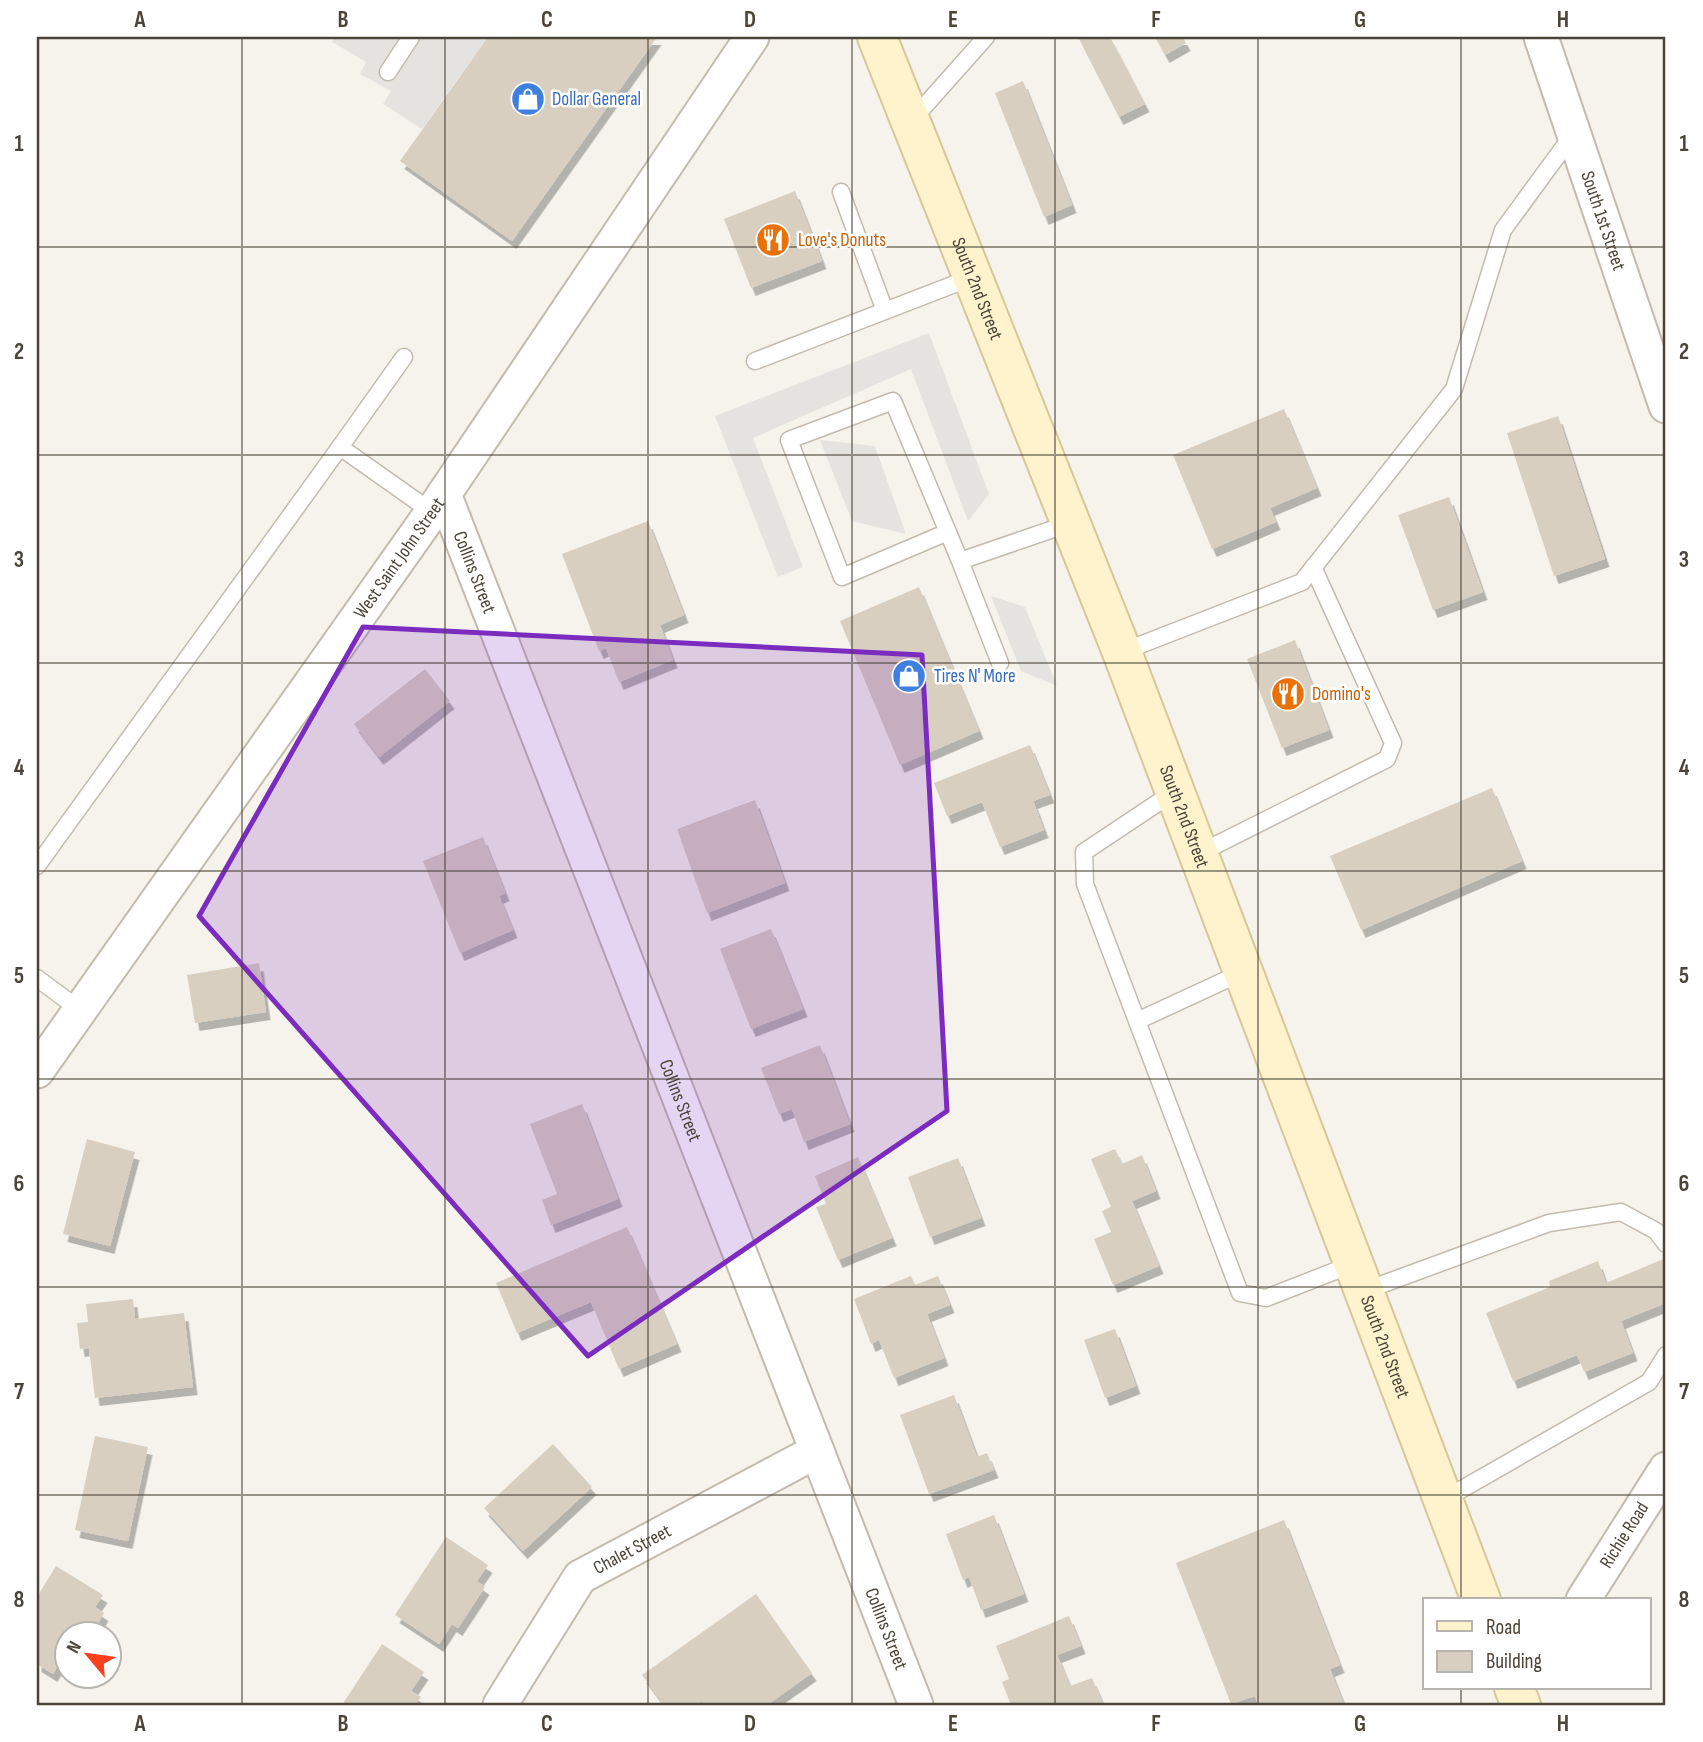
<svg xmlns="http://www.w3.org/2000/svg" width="1703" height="1742" viewBox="0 0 1703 1742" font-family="'Sofia Sans Condensed',sans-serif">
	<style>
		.parking { fill: #e5e3e0 }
		.building { fill: #d8cfc1; filter: url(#shadow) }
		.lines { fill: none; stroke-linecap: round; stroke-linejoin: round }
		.service-casing { stroke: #c2bbae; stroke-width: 19 }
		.minor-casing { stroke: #c2bbae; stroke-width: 37 }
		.secondary-casing { stroke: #d6c79b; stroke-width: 42 }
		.service { stroke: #fff; stroke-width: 16 }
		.minor { stroke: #fff; stroke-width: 33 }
		.secondary { stroke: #fff3cd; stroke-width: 38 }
		.marked { fill: #7b2cbf; fill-opacity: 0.2; stroke: #7b2cbf; stroke-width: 5; stroke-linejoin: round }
		.grid { fill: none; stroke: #4b4439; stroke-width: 2; stroke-opacity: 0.55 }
		.labels { text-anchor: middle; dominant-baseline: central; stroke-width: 5; stroke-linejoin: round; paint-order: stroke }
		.shop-label { font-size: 19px; fill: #366cbe; stroke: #fff; text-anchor: start }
		.street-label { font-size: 19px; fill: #4b4439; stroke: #fff }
		.food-label { font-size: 19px; fill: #c56008; stroke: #fff; text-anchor: start }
		.neatline { fill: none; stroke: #4b4439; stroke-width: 2.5 }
		.grid-label { font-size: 23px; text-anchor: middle; font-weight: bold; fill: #4b4439 }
	</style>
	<defs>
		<filter id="shadow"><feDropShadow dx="4.5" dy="8" stdDeviation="0" flood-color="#0004"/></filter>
	</defs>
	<rect width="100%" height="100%" fill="#f6f3ec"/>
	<!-- parking -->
	<path class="parking" d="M335 37H488L422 129 383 104 391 91 360 74 366 62 332 42Z
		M929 333 989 494 968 521 911 369 753 438 803 567 778 577 715 416Z
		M820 440 875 446 906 534 852 521Z
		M991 596 1025 607 1057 686 1021 671Z"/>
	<!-- building -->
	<path class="building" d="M488 37H657L512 241 400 161Z
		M1078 37H1110L1145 104 1119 117Z
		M1155 37H1183L1186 43 1165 55Z
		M1023 81 1072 205 1044 217 995 93Z
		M795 191 822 261 751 288 724 219Z
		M1284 409 1317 488 1270 508 1276 522 1212 549 1173 455Z
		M1558 416 1605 559 1554 576 1507 433Z
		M1449 497 1483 592 1433 610 1398 515Z
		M648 521 684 615 660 625 673 660 619 682 606 648 599 651 562 554Z
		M919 587 979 731 900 765 840 621Z
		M1295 640 1329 730 1282 748 1247 659Z
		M425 669 450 701 379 757 354 724Z
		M1030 745 1050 795 1033 801 1044 830 1000 847 982 802 947 816 934 783Z
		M1492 788 1522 861 1361 930 1330 856Z
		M755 800 785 883 707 913 677 829Z
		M483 837 505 893 499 896 513 930 460 953 423 861Z
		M771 929 803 1009 751 1029 720 949Z
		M259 963 266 1012 195 1023 187 975Z
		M820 1045 850 1124 804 1142 792 1109 779 1114 761 1068Z
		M582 1104 618 1199 551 1225 542 1200 557 1194 530 1124Z
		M87 1139 135 1152 110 1246 63 1234Z
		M1115 1149 1122 1164 1142 1155 1156 1191 1132 1201 1159 1266 1113 1285 1094 1239 1111 1232 1102 1211 1111 1207 1091 1159Z
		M858 1157 892 1238 838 1260 816 1207 826 1204 815 1176Z
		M958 1158 981 1218 930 1237 908 1177Z
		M627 1227 677 1344 619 1369 591 1302 517 1333 496 1283Z
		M1666 1258V1303L1621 1321 1633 1353 1584 1372 1577 1355 1513 1381 1486 1313 1550 1287 1549 1281 1598 1261 1606 1283Z
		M911 1276 915 1285 938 1276 950 1305 927 1314 944 1358 894 1378 879 1340 871 1344 854 1299Z
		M133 1299 135 1319 184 1313 193 1387 95 1398 89 1348 80 1349 77 1323 88 1322 86 1304Z
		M1115 1329 1136 1386 1105 1398 1084 1340Z
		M954 1395 977 1457 987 1453 994 1470 929 1494 900 1415Z
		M95 1436 148 1447 128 1541 75 1530Z
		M553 1444 592 1487 523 1551 484 1508Z
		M994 1515 1024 1594 981 1610 969 1577 963 1580 946 1534Z
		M1284 1520 1340 1665 1330 1669 1344 1705H1258L1255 1696 1231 1704 1176 1563Z
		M446 1537 488 1565 477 1581 485 1587 458 1628 452 1624 439 1644 395 1615Z
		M56 1566 103 1595 95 1607 104 1613 92 1634 80 1631 78 1634H66V1652L53 1674 37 1664V1597Z
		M756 1594 812 1673 767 1705H705L702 1701 696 1705H664L642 1675Z
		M1069 1616 1081 1646 1057 1655 1070 1686 1092 1678 1103 1704 1011 1705 1002 1682 1009 1679 996 1646Z
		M382 1644 424 1672 411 1691 421 1697 415 1705H342Z"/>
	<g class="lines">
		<!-- service casing -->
		<g class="service-casing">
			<path id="service" d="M388 72 411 37
				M913 119 986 37
				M841 192 885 311
				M755 361 973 277
				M340 447 404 357
				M948 532 842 577 789 440 893 401 960 561 1071 523
				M960 561 1000 663
				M1122 652 1302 582 1454 389 1503 230 1574 133
				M1198 854 1387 759 1393 743 1313 567
				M37 866 340 447 432 512
				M1243 972 1137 1021 1240 1293 1266 1298 1353 1264
				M37 978 80 1010
				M1137 1021 1085 884 1084 852 1174 792
				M1364 1291 1549 1223 1621 1212 1656 1231 1666 1244
				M1443 1500 1649 1382 1666 1355"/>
		</g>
		<!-- minor casing -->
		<g class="minor-casing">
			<g id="minor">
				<path id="s1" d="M1541 37 1666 406"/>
				<path id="s2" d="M444 494 916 1705"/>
				<path id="s3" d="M37 1071 432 512 752 37"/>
				<path id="s4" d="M1583 1600 1666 1469"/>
				<path id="s5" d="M500 1705 580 1577 817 1451"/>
			</g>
		</g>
		<!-- secondary casing -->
		<g class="secondary-casing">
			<g id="secondary">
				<path id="s6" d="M877 37 1122 652 1481 1600"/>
				<path d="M1514 1688 1521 1705"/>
			</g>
		</g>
		<!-- service -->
		<use href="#service" class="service"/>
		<!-- minor -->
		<use href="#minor" class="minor"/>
		<!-- secondary -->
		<use href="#secondary" class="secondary"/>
	</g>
	<!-- marked area -->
	<path class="marked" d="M363 627 922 655 947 1111 588 1356 199 916Z"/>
	<!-- grid -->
	<path class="grid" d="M242 37V1705M445 37V1705M648 37V1705M852 37V1705M1055 37V1705M1258 37V1705M1461 37V1600M37 247H1666M37 455H1666M37 663H1666M37 871H1666M37 1079H1666M37 1287H1666M37 1495H1666M1461 1688V1705"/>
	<!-- icons -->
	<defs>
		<g id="shop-disc" transform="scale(1.75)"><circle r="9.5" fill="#3f7fe0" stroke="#fff"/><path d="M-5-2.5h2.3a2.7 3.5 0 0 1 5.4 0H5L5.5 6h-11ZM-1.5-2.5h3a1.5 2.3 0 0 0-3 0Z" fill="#fff"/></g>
		<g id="restaurant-disc" transform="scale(1.75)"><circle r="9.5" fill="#e8710a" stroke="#fff"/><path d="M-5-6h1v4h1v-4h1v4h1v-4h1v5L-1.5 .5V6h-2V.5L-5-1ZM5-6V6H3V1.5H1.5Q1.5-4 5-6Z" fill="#fff"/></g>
	</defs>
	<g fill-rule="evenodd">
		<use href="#shop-disc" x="528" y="99"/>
		<use href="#restaurant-disc" x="773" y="240"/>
		<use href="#shop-disc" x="909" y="676"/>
		<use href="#restaurant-disc" x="1288" y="694"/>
	</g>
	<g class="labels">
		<!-- shop labels -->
		<g class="shop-label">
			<text x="552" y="99">Dollar General</text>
			<text x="934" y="676">Tires N' More</text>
		</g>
		<!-- street labels -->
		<g class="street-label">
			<text stroke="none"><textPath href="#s1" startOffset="194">South 1st Street</textPath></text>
			<text stroke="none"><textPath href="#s6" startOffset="271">South 2nd Street</textPath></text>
			<text stroke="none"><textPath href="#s3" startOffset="628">West Saint John Street</textPath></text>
			<text stroke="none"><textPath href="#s2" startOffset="84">Collins Street</textPath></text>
			<text stroke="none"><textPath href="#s6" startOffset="838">South 2nd Street</textPath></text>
			<text stroke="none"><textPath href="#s2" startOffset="651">Collins Street</textPath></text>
			<text stroke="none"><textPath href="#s6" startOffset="1405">South 2nd Street</textPath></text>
			<text stroke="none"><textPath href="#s4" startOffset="77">Richie Road</textPath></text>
			<text stroke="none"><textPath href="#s5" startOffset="210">Chalet Street</textPath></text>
			<text stroke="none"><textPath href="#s2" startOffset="1218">Collins Street</textPath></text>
		</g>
		<!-- food labels -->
		<g class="food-label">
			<text x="798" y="240">Love's Donuts</text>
			<text x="1312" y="694">Domino's</text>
		</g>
	</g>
	<!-- border -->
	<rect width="1703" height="1742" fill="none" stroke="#ffffff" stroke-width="77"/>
	<!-- legend -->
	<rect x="1423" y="1598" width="228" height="91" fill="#ffffff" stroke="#b7b4b0" stroke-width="2"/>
	<rect x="1437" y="1621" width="35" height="10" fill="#fff3cd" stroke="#b7b4b0" stroke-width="2"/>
	<text x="1486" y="1634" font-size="21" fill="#4b4439">Road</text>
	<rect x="1437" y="1651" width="35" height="21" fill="#d8cfc1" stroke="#b7b4b0" stroke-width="2"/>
	<text x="1486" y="1668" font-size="21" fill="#4b4439">Building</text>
	<!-- north arrow -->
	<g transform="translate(88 1655) rotate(299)"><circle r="33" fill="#ffffff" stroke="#b7b4b0" stroke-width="2"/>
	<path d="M0-5L12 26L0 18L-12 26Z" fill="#fc3f1d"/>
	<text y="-10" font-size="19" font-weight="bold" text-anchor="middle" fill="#4b4439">N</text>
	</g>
	<rect x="38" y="38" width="1626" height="1666" class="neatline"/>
	<g class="grid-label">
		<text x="140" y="27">A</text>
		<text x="343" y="27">B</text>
		<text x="547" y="27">C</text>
		<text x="750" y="27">D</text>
		<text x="953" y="27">E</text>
		<text x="1156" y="27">F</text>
		<text x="1360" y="27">G</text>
		<text x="1563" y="27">H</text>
		<text x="19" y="151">1</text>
		<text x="1684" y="151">1</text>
		<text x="19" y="359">2</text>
		<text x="1684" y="359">2</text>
		<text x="19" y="567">3</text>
		<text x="1684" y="567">3</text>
		<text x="19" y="775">4</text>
		<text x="1684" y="775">4</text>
		<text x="19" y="983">5</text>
		<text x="1684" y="983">5</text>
		<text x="19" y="1191">6</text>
		<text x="1684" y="1191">6</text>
		<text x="19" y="1399">7</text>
		<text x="1684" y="1399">7</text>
		<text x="19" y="1607">8</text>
		<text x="1684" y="1607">8</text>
		<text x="140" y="1731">A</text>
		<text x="343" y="1731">B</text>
		<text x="547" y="1731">C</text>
		<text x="750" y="1731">D</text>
		<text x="953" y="1731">E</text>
		<text x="1156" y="1731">F</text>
		<text x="1360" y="1731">G</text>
		<text x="1563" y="1731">H</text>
	</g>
</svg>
